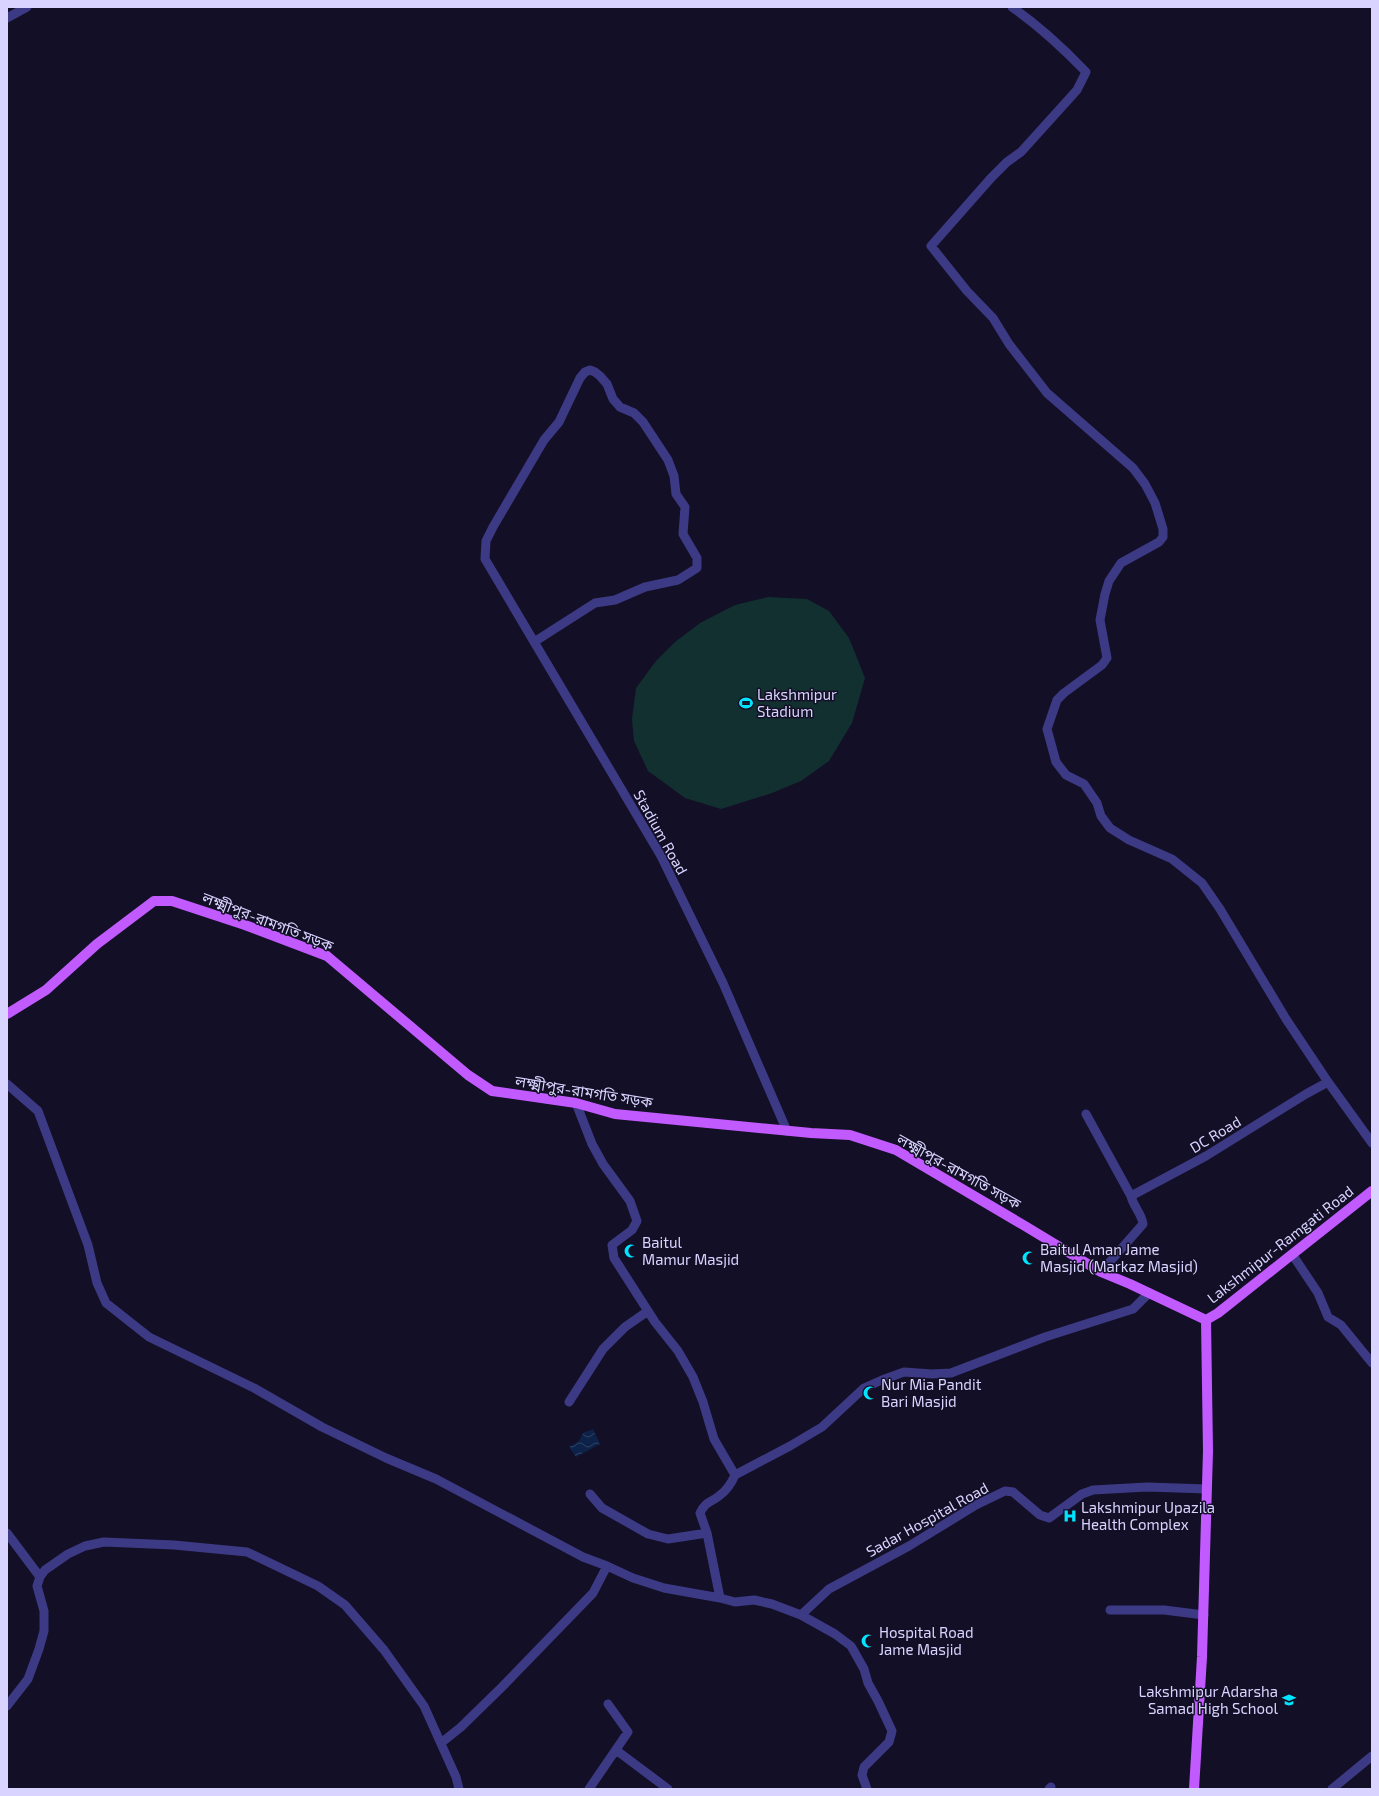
<svg xmlns="http://www.w3.org/2000/svg" width="1379" height="1796" viewBox="0 0 1379 1796" font-family="'Exo 2','Noto Sans Bengali',sans-serif">
	<style>
		.garden { fill: #12302f }
		.water { fill: url(#water-waves) }
		.lines { fill: none; stroke-linecap: round; stroke-linejoin: round }
		.minor { stroke: #3d3a85; stroke-width: 9 }
		.major { stroke: #c25bff; stroke-width: 10 }
		.labels { text-anchor: middle; dominant-baseline: central; stroke-width: 3; stroke-linejoin: round; paint-order: stroke }
		.poi-label { font-size: 15px; fill: #d9d4ff; stroke: #130f26; text-anchor: start }
		.street-label { font-size: 15px; fill: #d9d4ff; stroke: #130f26 }
	</style>
	<defs>
		<pattern id="water-waves" width="16" height="10" patternUnits="userSpaceOnUse"><rect width="16" height="10" fill="#0c2248"/><path d="M0 5q4-4 8 0t8 0" fill="none" stroke="#2f4163"/></pattern>
	</defs>
	<rect width="100%" height="100%" fill="#130f26"/>
	<!-- garden -->
	<path class="garden" d="M768 597 807 599 829 611 849 638 865 678 852 723 829 761 801 781 772 793 721 809 685 798 648 771 634 741 632 719 636 688 656 661 675 642 700 623 735 605Z"/>
	<!-- water -->
	<path class="water" d="M593 1429 600 1444 576 1457 569 1447 579 1441 583 1433Z"/>
	<g class="lines">
		<!-- minor -->
		<path class="minor" d="M1012 7C1039 26 1063 48 1086 72L1077 90 1021 152 1007 162 991 178 931 246 967 291 993 318 1009 344 1047 393 1133 468 1145 484 1155 503 1163 529V537L1159 542 1121 563 1109 581 1105 594 1100 620 1107 658 1102 665 1064 693 1057 700 1047 729 1056 762 1066 775 1084 784 1097 803 1101 816 1110 828 1129 840 1172 859 1202 883 1220 909 1286 1019 1328 1082
			M7 18 27 7
			M534 642 595 603 615 600 645 587 678 580 697 568V558L683 534 685 507 676 494 674 476 668 460 643 422 634 413 620 407 613 399 607 384 600 376 595 372 590 370 585 372 580 378 559 422 544 440 493 527 486 541 485 559 661 856 723 983 787 1131
			M7 1084 38 1111 88 1245 97 1283 106 1303 149 1337 254 1388 322 1427 386 1458 436 1479 583 1557 607 1566 633 1578 664 1588 720 1598
			M576 1103 592 1144 603 1164 630 1201 637 1221 632 1230 612 1245 614 1258 655 1322 678 1351 693 1377 703 1402 714 1439 735 1475C732 1482 726 1491 719 1496 710 1503 705 1502 700 1513L707 1533 720 1598 735 1602 754 1600 772 1604 801 1615 835 1634 851 1646 864 1669 868 1683 878 1701 892 1731 889 1742 864 1767 862 1775 867 1789
			M1086 1114 1131 1196
			M1292 1254 1318 1293 1328 1317 1341 1325 1372 1363
			M1101 1272 1143 1224C1142 1214 1133 1206 1131 1196L1206 1156 1306 1094 1328 1082 1372 1143
			M569 1402 603 1349 625 1327 648 1311
			M735 1475 790 1446 822 1427 864 1388 882 1380 904 1372 932 1374 951 1373 1045 1337 1133 1309 1149 1293
			M590 1494 602 1508 648 1534 668 1539 707 1533
			M7 1533 40 1577
			M1110 1610H1164L1204 1615
			M801 1615 829 1589 909 1546 976 1505 1005 1491 1013 1492 1040 1515 1049 1518 1082 1494 1093 1490 1147 1487 1207 1489
			M7 1706 28 1679 39 1649 44 1631V1611L37 1586 40 1577 45 1570 68 1554 85 1546 104 1542 174 1545 247 1552 318 1586 345 1605 384 1650 424 1706 456 1777 459 1789
			M441 1743 461 1727 502 1687 593 1593 607 1566
			M616 1750 668 1789
			M589 1789 628 1732 608 1704
			M1049 1789 1051 1787
			M1332 1789 1372 1756"/>
		<!-- major -->
		<path class="major" d="M7 1014 46 990 97 944 154 901H172L245 925 327 956 468 1075 492 1091 576 1103 615 1114 811 1133 850 1135 896 1150 1025 1226 1101 1272 1130 1284 1206 1320
			M1206 1320 1218 1313 1372 1191
			M1194 1789 1202 1657 1208 1451 1206 1320"/>
	</g>
	<!-- icons -->
	<defs>
		<g id="stadium-bare" transform="scale(1.08)"><path d="M0-5a6.5 5 0 1 0 0 10a6.5 5 0 1 0 0-10ZM-3.5-1.8h7v3.6h-7Z" fill="#00e5ff" stroke="#130f26" stroke-width="2.5" paint-order="stroke"/></g>
		<g id="mosque-bare" transform="scale(1.08)"><path d="M3.5-4.9A6 6 0 1 0 3.5 4.9A5 5 0 1 1 3.5-4.9Z" fill="#00e5ff" stroke="#130f26" stroke-width="2.5" paint-order="stroke"/></g>
		<g id="hospital-bare" transform="scale(1.08)"><path d="M-5-5h3v3.5h4V-5h3V5h-3V1.5h-4V5h-3Z" fill="#00e5ff" stroke="#130f26" stroke-width="2.5" paint-order="stroke"/></g>
		<g id="school-bare" transform="scale(1.08)"><path d="M0-5L7-2L0 1L-7-2ZM-4 1L0 2.5L4 1V4Q0 6-4 4Z" fill="#00e5ff" stroke="#130f26" stroke-width="2.5" paint-order="stroke"/></g>
	</defs>
	<g fill-rule="evenodd">
		<use href="#stadium-bare" x="746" y="703"/>
		<use href="#mosque-bare" x="631" y="1251"/>
		<use href="#mosque-bare" x="1029" y="1258"/>
		<use href="#mosque-bare" x="870" y="1393"/>
		<use href="#hospital-bare" x="1070" y="1516"/>
		<use href="#mosque-bare" x="868" y="1641"/>
		<use href="#school-bare" x="1289" y="1700"/>
	</g>
	<g class="labels">
		<!-- poi labels -->
		<g class="poi-label">
			<text x="757" y="694">Lakshmipur<tspan x="757" dy="17">Stadium</tspan></text>
			<text x="642" y="1242">Baitul<tspan x="642" dy="17">Mamur Masjid</tspan></text>
			<text x="1040" y="1249">Baitul Aman Jame<tspan x="1040" dy="17">Masjid (Markaz Masjid)</tspan></text>
			<text x="881" y="1384">Nur Mia Pandit<tspan x="881" dy="17">Bari Masjid</tspan></text>
			<text x="1081" y="1507">Lakshmipur Upazila<tspan x="1081" dy="17">Health Complex</tspan></text>
			<text x="879" y="1632">Hospital Road<tspan x="879" dy="17">Jame Masjid</tspan></text>
			<text x="1278" y="1691" text-anchor="end">Lakshmipur Adarsha<tspan x="1278" dy="17">Samad High School</tspan></text>
		</g>
		<!-- street labels -->
		<g class="street-label">
			<text transform="translate(661 832) rotate(61)">Stadium Road</text>
			<text transform="translate(268 921) rotate(21)">লক্ষ্মীপুর-রামগতি সড়ক</text>
			<text transform="translate(584 1091) rotate(9)">লক্ষ্মীপুর-রামগতি সড়ক</text>
			<text transform="translate(1215 1134) rotate(-31)">DC Road</text>
			<text transform="translate(959 1171) rotate(29)">লক্ষ্মীপুর-রামগতি সড়ক</text>
			<text transform="translate(1280 1244) rotate(-38)">Lakshmipur-Ramgati Road</text>
			<text transform="translate(927 1519) rotate(-29)">Sadar Hospital Road</text>
		</g>
	</g>
	<!-- border -->
	<rect width="1379" height="1796" fill="none" stroke="#d9d4ff" stroke-width="16"/>
</svg>
